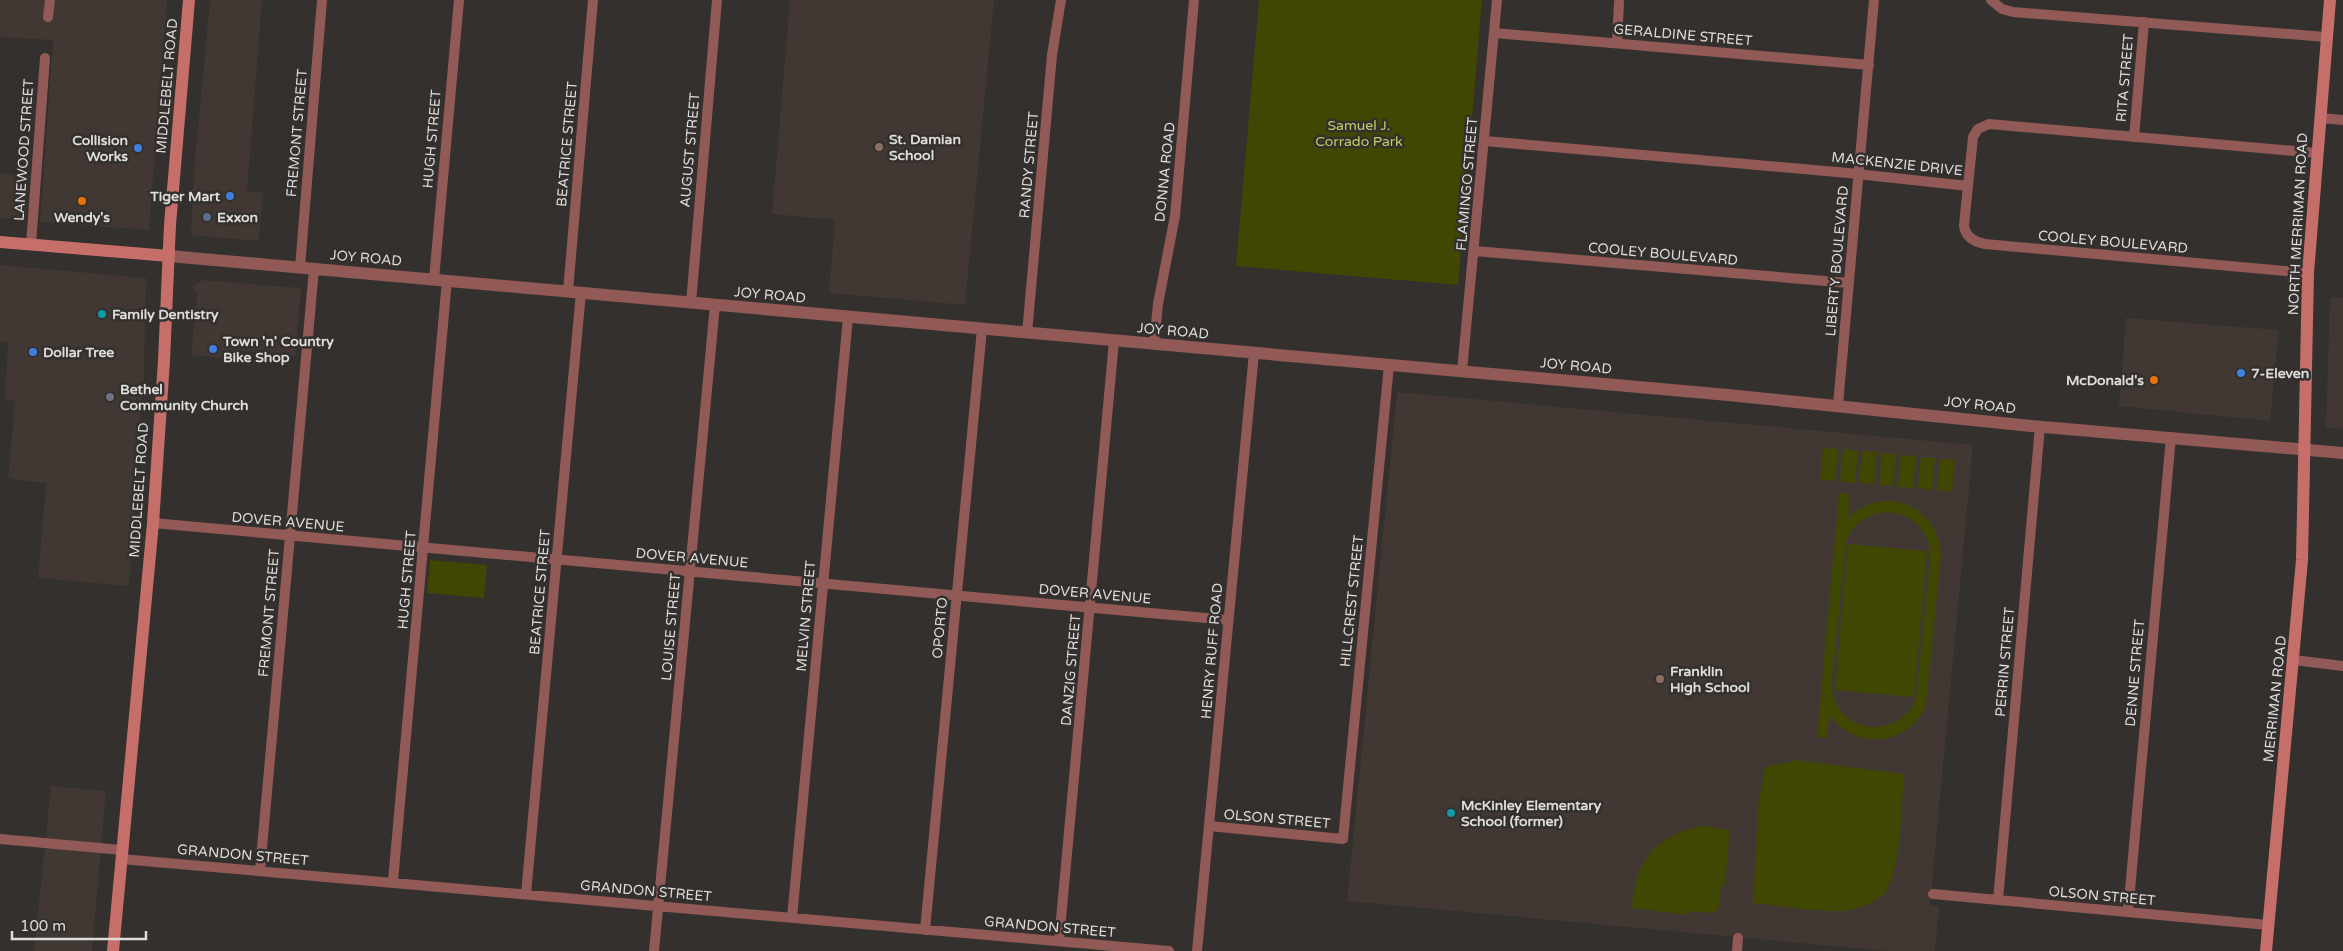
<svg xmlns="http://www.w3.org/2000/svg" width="2343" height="951" viewBox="0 0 2343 951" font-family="'Varela Round',sans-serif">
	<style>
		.built { fill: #413833 }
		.green { fill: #404703; fill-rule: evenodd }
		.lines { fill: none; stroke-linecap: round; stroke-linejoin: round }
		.minor { stroke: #915a56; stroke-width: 10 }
		.tertiary { stroke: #915a56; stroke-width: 12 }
		.secondary { stroke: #c66f6a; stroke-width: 12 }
		.education-dot { fill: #8d6e63; stroke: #33302e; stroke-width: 2 }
		.shop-dot { fill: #3f7fe0; stroke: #33302e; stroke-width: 2 }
		.food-dot { fill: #e8710a; stroke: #33302e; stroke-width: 2 }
		.service-dot { fill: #5c6f8a; stroke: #33302e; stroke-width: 2 }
		.culture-dot { fill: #0f9aa8; stroke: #33302e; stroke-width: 2 }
		.worship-dot { fill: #6b7280; stroke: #33302e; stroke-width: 2 }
		.labels { text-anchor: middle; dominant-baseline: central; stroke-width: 5; stroke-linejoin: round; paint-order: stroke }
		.street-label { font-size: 14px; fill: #dfdddc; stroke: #33302e }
		.park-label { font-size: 14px; fill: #c0cf66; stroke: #33302e }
		.poi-label { font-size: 14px; font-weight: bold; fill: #dfdddc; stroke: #33302e; text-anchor: start }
	</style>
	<rect width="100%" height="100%" fill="#33302e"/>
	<!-- built -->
	<path class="built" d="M0 0H167L149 230 40 222 53 40 0 37Z
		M210 0H262L247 191 263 193 259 241 191 235 194 171Z
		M790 0H994L965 305 829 293 835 220 772 214Z
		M0 173 29 176 25 220 0 218Z
		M0 265 146 278 144 373 129 586 38 578 46 483 8 479 15 401 5 400 8 343 0 341Z
		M203 280 301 288 295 356 242 351 240 360 191 355 197 294 193 286Z
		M2330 297 2343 298V429L2326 427Z
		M2126 318 2279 330 2270 421 2119 406Z
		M1397 392 1973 445 1930 905 1939 906 1935 951H1887L1347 901Z
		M51 786 106 791 92 951H34Z"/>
	<!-- green -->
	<path class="green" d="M1259 0H1482L1458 285 1236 266Z
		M1823 448 1838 449 1835 481 1820 479Z
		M1843 449 1858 451 1855 483 1840 481Z
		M1862 451 1877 452 1874 484 1859 483Z
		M1882 453 1896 454 1893 486 1879 485Z
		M1901 455 1916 456 1913 488 1898 487Z
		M1921 457 1935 458 1932 490 1918 488Z
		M1940 459 1955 460 1952 492 1937 490Z
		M1839 493 1850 494 1848 518C1884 482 1939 506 1941 556L1926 705C1909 747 1855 751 1829 715L1827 738 1817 737ZM1886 512C1913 513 1931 532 1930 558L1916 699C1895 745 1830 731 1832 681L1846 542C1852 524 1868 514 1886 512Z
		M1848 544 1927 551 1914 697 1835 690Z
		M430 560 487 565 484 598 427 593Z
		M1794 760 1904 774C1901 804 1902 867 1886 891 1877 904 1856 910 1842 911 1814 912 1781 906 1753 903L1759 794 1762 788 1764 769C1775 761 1783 767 1794 760Z
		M1700 826 1730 830 1725 885H1721L1719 908 1712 913 1689 911 1688 915 1632 908C1636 861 1653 837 1700 826Z"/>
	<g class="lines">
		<!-- minor -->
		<path class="minor" d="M1991 0 2002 9 2013 12 2326 37
			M48 17 50 0
			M1494 33 1869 65
			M1617 43 1619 2
			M2320 118 2343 120
			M2134 137 2144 22
			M1485 141 1848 173 1968 186
			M31 244 45 58
			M1475 251 1849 283
			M300 267 322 0
			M2308 273 1985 244C1975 242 1965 237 1964 225L1973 137 1978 129 1989 124 2317 153
			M434 279 459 0
			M568 291 593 0
			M691 303 717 0
			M1027 333 1052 55 1061 0
			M1154 344 1158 304 1175 216 1194 0
			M1462 371 1497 0
			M1838 405 1874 0
			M153 523 1228 620
			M2294 660 2343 666
			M1209 826 1343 839 1389 365
			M0 839 122 850
			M121 859 1169 951
			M260 870 314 269
			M393 881 447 280
			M526 894 581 292
			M1933 894 2268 925
			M1998 900 2040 426
			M2128 912 2171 437
			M792 918 848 317
			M925 930 982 329
			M1059 941 1114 341
			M654 951 715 305
			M1197 951 1254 353
			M1737 951 1738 938"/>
		<!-- tertiary -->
		<path class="tertiary" d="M169 256 1728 395 2031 426 2343 453"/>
		<!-- secondary -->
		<path class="secondary" d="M0 242 169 256
			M113 951 153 523 164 361 170 225 189 0
			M2266 951 2302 560 2308 273 2330 0"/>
	</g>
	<!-- markers -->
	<g class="education-dot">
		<circle cx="879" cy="147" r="5"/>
		<circle cx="1660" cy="679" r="5"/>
	</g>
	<g class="shop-dot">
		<circle cx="138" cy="148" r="5"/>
		<circle cx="230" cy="196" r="5"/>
		<circle cx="213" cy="349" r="5"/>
		<circle cx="33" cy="352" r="5"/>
		<circle cx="2241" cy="373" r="5"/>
	</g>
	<g class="food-dot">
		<circle cx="82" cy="201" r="5"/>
		<circle cx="2154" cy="380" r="5"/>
	</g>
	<circle class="service-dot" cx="207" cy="217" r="5"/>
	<g class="culture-dot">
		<circle cx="102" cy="314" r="5"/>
		<circle cx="1451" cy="813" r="5"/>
	</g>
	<circle class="worship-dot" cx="110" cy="397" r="5"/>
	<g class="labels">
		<!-- street labels -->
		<g class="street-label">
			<text transform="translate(1683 35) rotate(5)">GERALDINE STREET</text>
			<text transform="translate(2125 78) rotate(-85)">RITA STREET</text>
			<text transform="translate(167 86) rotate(-85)">MIDDLEBELT ROAD</text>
			<text transform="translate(297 133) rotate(-85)">FREMONT STREET</text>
			<text transform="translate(432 139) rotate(-85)">HUGH STREET</text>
			<text transform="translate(567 144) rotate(-85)">BEATRICE STREET</text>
			<text transform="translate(24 150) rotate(-86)">LANEWOOD STREET</text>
			<text transform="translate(690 150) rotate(-85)">AUGUST STREET</text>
			<text transform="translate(1897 164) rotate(6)">MACKENZIE DRIVE</text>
			<text transform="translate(1029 165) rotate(-85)">RANDY STREET</text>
			<text transform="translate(1165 172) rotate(-84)">DONNA ROAD</text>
			<text transform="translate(1467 184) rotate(-85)">FLAMINGO STREET</text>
			<text transform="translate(2298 224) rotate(-87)">NORTH MERRIMAN ROAD</text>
			<text transform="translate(2113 242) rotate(5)">COOLEY BOULEVARD</text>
			<text transform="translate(1663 254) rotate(5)">COOLEY BOULEVARD</text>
			<text transform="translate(366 258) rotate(5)">JOY ROAD</text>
			<text transform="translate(1837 261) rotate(-85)">LIBERTY BOULEVARD</text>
			<text transform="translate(770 295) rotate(5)">JOY ROAD</text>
			<text transform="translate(1173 331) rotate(5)">JOY ROAD</text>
			<text transform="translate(1576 366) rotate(5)">JOY ROAD</text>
			<text transform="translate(1980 405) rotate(6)">JOY ROAD</text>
			<text transform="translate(139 490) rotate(-86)">MIDDLEBELT ROAD</text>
			<text transform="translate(288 522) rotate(5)">DOVER AVENUE</text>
			<text transform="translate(692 558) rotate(5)">DOVER AVENUE</text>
			<text transform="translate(407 580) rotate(-85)">HUGH STREET</text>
			<text transform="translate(540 592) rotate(-85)">BEATRICE STREET</text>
			<text transform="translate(1095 594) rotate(5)">DOVER AVENUE</text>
			<text transform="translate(1352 601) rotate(-84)">HILLCREST STREET</text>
			<text transform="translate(269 613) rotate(-85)">FREMONT STREET</text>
			<text transform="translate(806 616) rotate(-85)">MELVIN STREET</text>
			<text transform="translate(671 627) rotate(-85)">LOUISE STREET</text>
			<text transform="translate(940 628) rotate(-85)">OPORTO</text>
			<text transform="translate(1212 651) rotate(-85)">HENRY RUFF ROAD</text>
			<text transform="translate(2005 662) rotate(-85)">PERRIN STREET</text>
			<text transform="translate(1071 670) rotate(-85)">DANZIG STREET</text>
			<text transform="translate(2135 673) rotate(-85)">DENNE STREET</text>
			<text transform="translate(2275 699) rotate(-84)">MERRIMAN ROAD</text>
			<text transform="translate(1277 819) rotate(5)">OLSON STREET</text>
			<text transform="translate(243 855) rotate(5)">GRANDON STREET</text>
			<text transform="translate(646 891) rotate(5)">GRANDON STREET</text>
			<text transform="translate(2102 896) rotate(5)">OLSON STREET</text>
			<text transform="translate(1050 927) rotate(5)">GRANDON STREET</text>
		</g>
		<!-- park labels -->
		<g class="park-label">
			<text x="1359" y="125">Samuel J.<tspan x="1359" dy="16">Corrado Park</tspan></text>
		</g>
		<!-- poi labels -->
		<g class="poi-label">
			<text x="889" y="139">St. Damian<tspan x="889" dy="16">School</tspan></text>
			<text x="128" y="140" text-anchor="end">Collision<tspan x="128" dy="16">Works</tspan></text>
			<text x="220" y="196" text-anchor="end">Tiger Mart</text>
			<text x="82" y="217" text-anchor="middle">Wendy's</text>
			<text x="217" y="217">Exxon</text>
			<text x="112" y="314">Family Dentistry</text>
			<text x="223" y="341">Town 'n' Country<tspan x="223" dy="16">Bike Shop</tspan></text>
			<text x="43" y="352">Dollar Tree</text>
			<text x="2251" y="373">7-Eleven</text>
			<text x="2144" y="380" text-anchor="end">McDonald's</text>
			<text x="120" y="389">Bethel<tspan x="120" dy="16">Community Church</tspan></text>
			<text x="1670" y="671">Franklin<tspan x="1670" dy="16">High School</tspan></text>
			<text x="1461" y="805">McKinley Elementary<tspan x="1461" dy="16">School (former)</tspan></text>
		</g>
	</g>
	<!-- scale -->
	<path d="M12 931v8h134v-8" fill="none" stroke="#dfdddc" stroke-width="2.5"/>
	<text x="20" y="931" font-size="15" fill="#dfdddc" stroke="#33302e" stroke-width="4" paint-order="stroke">100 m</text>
</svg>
